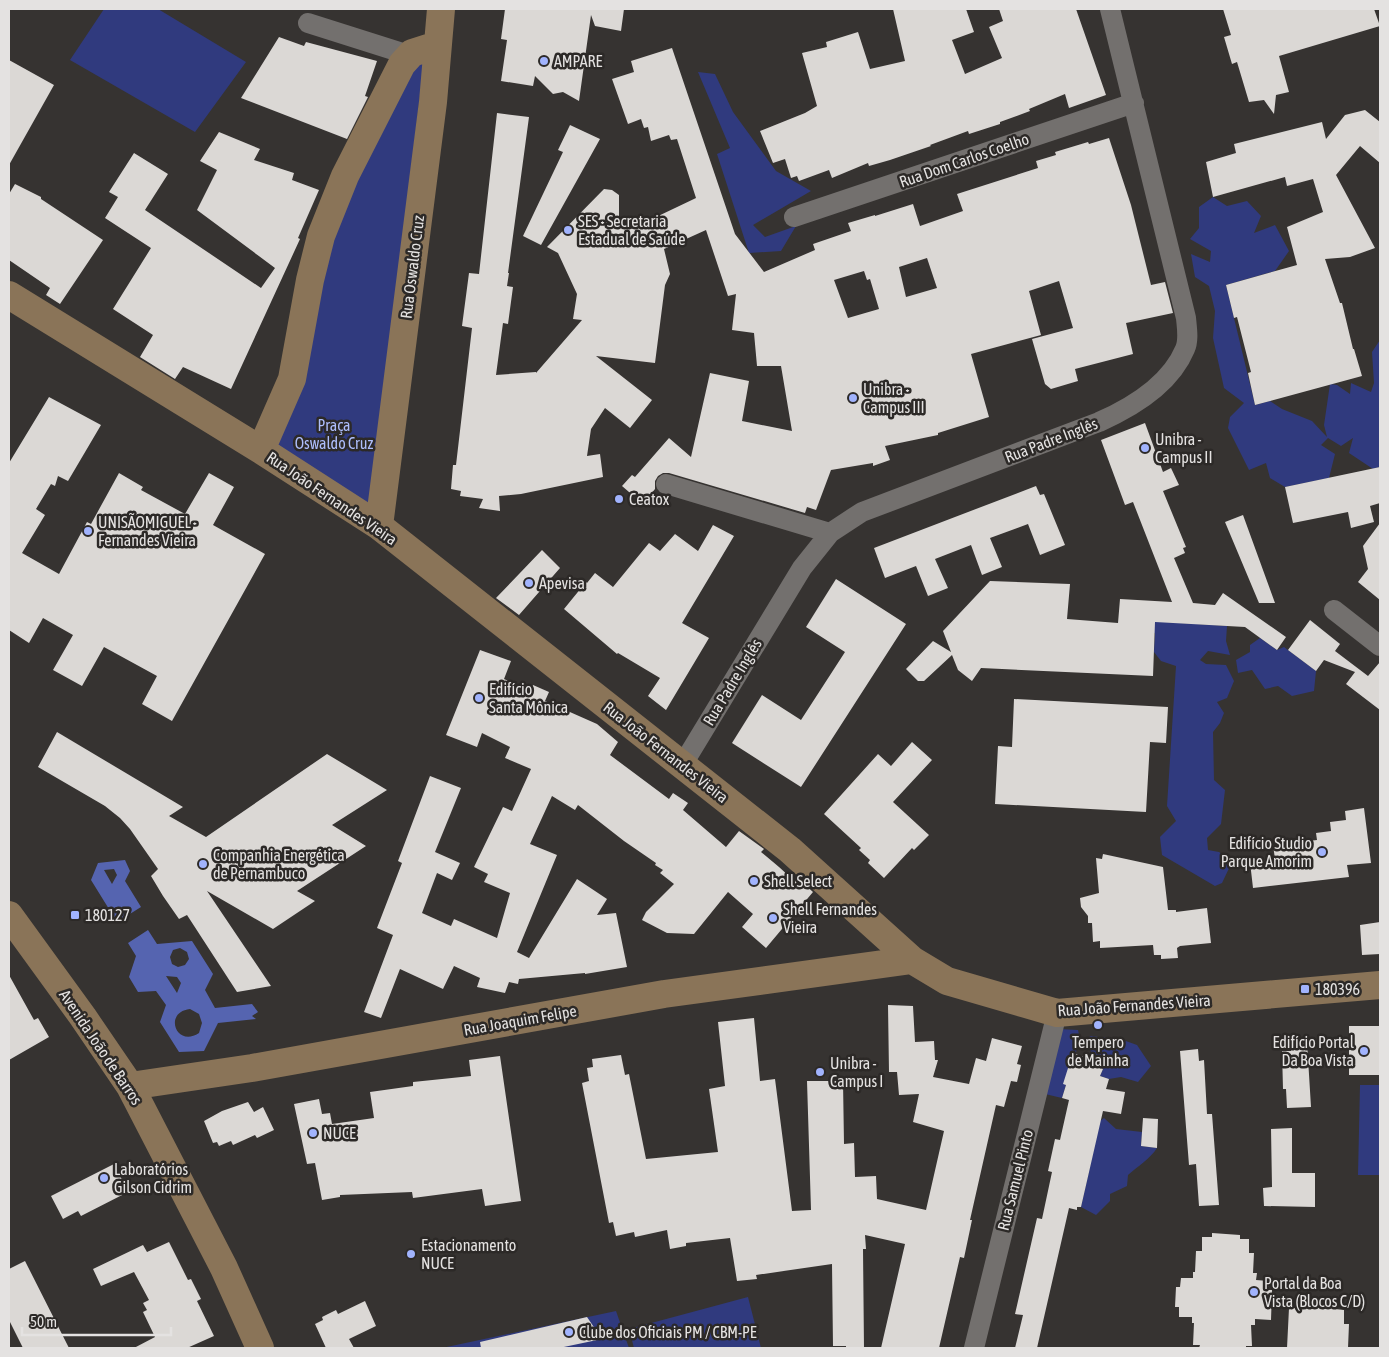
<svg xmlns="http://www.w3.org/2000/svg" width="1389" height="1357" viewBox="0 0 1389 1357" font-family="'Asap Condensed',sans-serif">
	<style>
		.green { fill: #303a7e }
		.water { fill: #5564b0; fill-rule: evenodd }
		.building { fill: #dbd8d5; fill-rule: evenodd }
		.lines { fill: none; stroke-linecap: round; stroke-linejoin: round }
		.street { stroke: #73706e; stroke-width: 20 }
		.secondary { stroke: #8a7458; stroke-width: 28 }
		.poi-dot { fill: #a1b3fd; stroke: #2c2927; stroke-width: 2 }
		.labels { text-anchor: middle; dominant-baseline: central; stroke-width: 5; stroke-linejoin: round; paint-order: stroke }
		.poi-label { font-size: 16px; fill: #e4e2e1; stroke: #2c2927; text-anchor: start }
		.street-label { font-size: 16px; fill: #e4e2e1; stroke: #2c2927 }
		.park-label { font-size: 16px; fill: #aebefc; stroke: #2c2927 }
	</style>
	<rect width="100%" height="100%" fill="#363331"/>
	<!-- green -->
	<path class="green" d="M104 9H158L246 62 195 132 70 60Z
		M425 54 370 506 274 446 330 242 389 102Z
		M698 72 715 74 733 112 776 171 811 191 753 225 765 237 796 226 781 251 749 253 717 154 730 148Z
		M1213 197 1227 206 1247 201 1261 216 1254 233 1275 225 1289 251 1275 271 1226 285 1255 405 1270 401 1282 409 1312 421 1327 437 1324 425 1330 384 1337 385 1350 394 1351 383 1371 392 1374 383 1372 352 1380 340V467L1373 469 1349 453 1353 438 1341 446 1328 438 1321 445 1335 454 1329 478 1285 487 1270 478 1266 463 1249 470 1228 428 1230 417 1244 403 1224 388 1213 338 1215 311 1209 286 1195 277 1191 254 1210 262 1211 251 1190 239 1199 228V207Z
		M1119 619 1227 626 1226 641 1230 655 1208 651 1200 660 1206 664 1226 665 1234 681 1227 698 1217 702 1224 713 1220 723 1213 732 1214 780 1225 790 1221 824 1207 838 1208 850 1219 852 1232 862 1222 883 1215 886 1162 855 1160 837 1176 821 1167 806 1176 666 1161 661 1154 652 1155 633 1119 631Z
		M1260 638 1277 650 1284 647 1316 671 1314 691 1292 696 1278 686 1265 689 1252 670 1238 673 1236 660 1250 652V645Z
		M1058 1029 1078 1030 1080 1039 1062 1098 1045 1094Z
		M1090 1036 1123 1040 1137 1045 1151 1066 1138 1082 1121 1077 1109 1079 1100 1076 1103 1069 1085 1043Z
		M1360 1085H1380V1175H1358Z
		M1104 1118 1116 1129 1142 1132 1141 1146 1157 1148C1150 1159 1138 1166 1128 1175L1127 1186 1110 1194V1201L1096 1215 1081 1207 1100 1121Z
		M748 1297 761 1348H634L629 1329Z
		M616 1311 629 1348H442Z"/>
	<!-- water -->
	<path class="water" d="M125 860 130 871 125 881 141 907 117 922 91 880 98 863ZM114 869 117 875 112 884 104 870Z
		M148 930 157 944 192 941 213 974 205 990 215 1008 252 1004 258 1012 252 1016 256 1019 218 1023 204 1051 179 1052 160 1022 166 1005 156 991 138 992 129 977 136 956 128 943ZM180 948 187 952 189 959 185 965 178 967 172 964 170 957 173 950ZM166 976 177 977 181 983 177 993ZM190 1009 199 1014 202 1023 199 1033C176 1048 163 1012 190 1009Z"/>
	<!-- building -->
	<path class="building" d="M505 9H624L621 31 595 26 591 15 579 101 563 92 553 94 535 76 533 86 501 81 507 40 501 39Z
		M893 9H966L974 32 952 40 965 74 1002 58 989 27 1003 21 999 9H1076L1106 95 1069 108 1065 94 1029 109 1030 111 1000 122V124L969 134 968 131 930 145 931 146 890 160 869 166 868 163 832 178 829 170 799 181 797 176 791 178 785 159 773 163 760 131 805 113 817 106 802 53 827 47 826 42 858 32 870 69 905 61Z
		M1223 9H1374L1380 26 1279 56 1289 92 1276 95 1274 114 1264 100 1249 102 1237 62 1232 64 1224 37 1231 35Z
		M279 37 304 46 306 42 377 61 365 96 368 97 347 139 241 98Z
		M672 48 735 234 764 272 815 250 813 244 851 231 848 223 875 215V216L913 204 920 226 963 211 957 194 1038 168 1036 161 1056 155 1055 152 1088 142 1089 144 1109 138 1131 205 1151 285 1165 282 1173 313 1126 323 1133 354 1075 369 1078 381 1051 389 1045 384 1032 339 1073 328 1059 281 1029 291 1041 335 971 354 989 417 938 433V435L885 446 890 460 873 466V463L831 470 816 510 807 507 805 513 669 473H663L658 476 655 481V489L643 504 622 486 632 475 635 477 669 438 691 457 710 373 749 381 742 421 792 431 781 366H757L754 333 732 330 736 294 728 296 706 230 664 249 670 274 665 285 655 363 596 356 652 400 630 428 605 408 591 429 587 456 600 454 603 477 521 494 499 496 500 511 479 508 483 499 460 496 461 491 451 489 453 465H456L472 328 462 326 469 273 479 274 497 113 529 117 508 273H509L507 286 513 287 508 324 503 323 496 375 536 372V373L582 320 573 319 577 294 558 253 547 247 604 189 612 190 619 195V217L631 229 696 198 677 139 671 140 669 135 651 141 648 127 644 128 641 119 628 124 612 79 634 72 631 61ZM927 258 937 288 906 297 899 267ZM864 271 867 280 870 279 879 309 848 318 834 280Z
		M9 60 54 85 9 165Z
		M1365 110 1380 122V163L1360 146 1336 175 1375 248 1350 257 1325 259 1340 303H1342L1353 349H1354L1362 376 1255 405 1248 373 1251 372 1237 317 1234 318 1226 285 1297 265 1287 227 1323 212 1313 179 1287 186 1285 177 1213 197 1206 162 1236 153 1234 144 1322 122 1326 139 1345 115Z
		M570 125 600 139 541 245 523 236 563 152 558 150Z
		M219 132 260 149 254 160 294 173 292 180 319 190 298 238 300 239 231 389 183 367 175 379 140 357 153 335 113 309 151 248 105 218 118 197 109 192 134 153 168 174 145 210 261 288 275 268 197 210 217 170 200 161Z
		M15 184 41 197V199L103 240 60 304 46 295 50 288 9 260V194Z
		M49 397 101 425 68 481 58 476 55 486 51 484 36 509 45 515 22 553 59 574 87 522 91 524 119 473 143 487 141 490 185 514 209 473 234 487 213 525 265 554 172 721 142 704 157 676 104 647 82 686 53 670 73 635 43 618 29 643 9 630V463Z
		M1145 423 1163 472 1171 468 1179 485 1163 491 1186 547 1183 548 1185 553 1174 558 1193 603 1215 605 1223 593 1286 637 1277 650 1245 627 1155 622 1153 676 981 668 972 681 958 670 952 655 924 681H918L906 669 933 641 951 652 943 631 990 581 1070 584 1067 619 1118 623 1120 599 1172 602 1133 502 1125 505 1101 440Z
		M1380 467V503L1370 506 1374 522 1351 528 1348 512 1293 523 1285 487Z
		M1036 486 1040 495 1044 494 1065 545 1040 555 1028 524 990 538 1002 567 982 575 971 545 935 559 948 588 928 596 916 566 885 578 874 548Z
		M1243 515 1275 603H1259L1225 522Z
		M1380 523V600L1358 582 1368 569 1363 546Z
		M713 525 734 536 682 623 709 638 666 710 648 696 660 678 618 653 617 654 564 609 586 582 587 583 595 573 613 587 649 543 660 551 675 534 698 551Z
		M542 550 560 568 519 615 496 598Z
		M836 579 906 624 801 787 732 743 762 695 801 720 845 652 806 627Z
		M1310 620 1340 644 1335 651 1368 676 1380 662V710L1346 684 1355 672 1324 660 1316 671 1288 650Z
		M480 650 511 661 504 679 530 691 533 685 549 692 545 701 597 724 618 742 610 755 669 799 673 793 688 803 683 810 726 847 739 831 764 849 761 852 779 867 790 877 793 874 813 892 766 948 742 927 753 914 728 892 694 934 667 933 642 920 646 912 674 884 660 873 663 870 655 865 656 863 624 841 578 805 575 810 552 796 530 844 557 855 517 952 529 958 577 879 607 899 597 915 616 913 627 967 585 974V973L519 979 518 984 509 982 505 993 477 987 480 978 454 966 443 989 400 969 381 1018 364 1012 393 935 377 928 402 863 398 861 430 776 461 788 435 852 460 863 452 880 437 873 422 913 451 926 454 919 497 938 510 893 484 882 488 874 474 867 503 807 512 811 531 769 505 758 510 747 482 733 477 747 446 735Z
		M1014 699 1168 707 1166 743 1150 742 1146 812 995 804 998 746 1012 747Z
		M57 732 183 807 169 816 206 837 327 754 387 790 332 825 366 846 297 891 315 901 273 929 207 891 271 986 237 992 187 915 179 919 163 896 151 876 158 869 130 829 120 818 105 806 38 767Z
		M912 742 932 760 893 802 929 835 914 850 912 848 884 878 868 863 870 860 859 850 861 848 824 814 878 754 891 766Z
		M1364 808 1371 863 1347 865 1349 877 1253 888 1250 862 1275 859 1273 845 1317 840 1316 833 1331 831 1330 822 1346 820 1345 811Z
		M1103 854 1163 867 1168 910H1176V912L1207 908 1211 943 1180 946 1177 948 1178 958 1161 959V955H1154L1153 945 1100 948V941L1093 942 1092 923H1088V916L1081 907 1080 898 1099 893 1096 858 1102 859Z
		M1380 922V954L1362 955 1360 925Z
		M9 975 34 1020 38 1018 49 1037 9 1060Z
		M888 1005 913 1006 915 1042 934 1041 935 1060H938L933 1077 969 1084 976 1058 986 1061 992 1038 1022 1046 1017 1064 1021 1065 1017 1082 1011 1081 1004 1107 996 1105 970 1220H972L964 1258 960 1257 939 1348H881L905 1244 865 1235 866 1249H863L864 1348H846V1346H833L832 1264 756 1275 757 1279 737 1281 730 1238 686 1243V1246L670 1249 667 1230 635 1237 634 1232 616 1236 613 1222 609 1223 582 1083 589 1081 587 1068 593 1067 592 1059 621 1055 625 1075 629 1074 646 1159 718 1152 709 1089 725 1086 718 1022 754 1018 760 1081 775 1079 792 1211 811 1210 807 1081H843L844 1144 854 1143 855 1177 876 1176 877 1199 926 1210 944 1131 913 1122 919 1094 899 1095 897 1072H889Z
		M1349 1026H1380V1075H1349Z
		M1307 1042 1311 1107 1287 1108 1286 1089H1283L1282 1051H1291V1043Z
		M1198 1049 1199 1061 1204 1060 1207 1114H1212L1219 1205 1199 1206 1196 1164 1189 1165 1180 1051Z
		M1075 1054 1098 1061 1096 1067 1103 1069 1100 1076 1109 1079 1106 1089 1125 1092 1121 1114 1103 1111 1081 1207H1077V1210L1069 1208 1037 1348H1015L1023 1315 1015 1314 1037 1218 1042 1219 1052 1172 1048 1171 1055 1139 1060 1140 1069 1100 1062 1098 1066 1085 1063 1084 1069 1065 1071 1066Z
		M500 1056 521 1201 485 1206 482 1189 413 1198 412 1192 340 1195V1197L322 1200 315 1163 307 1164 294 1104 319 1099 322 1114 330 1113 332 1124 374 1118 370 1092 413 1086V1082L471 1076 469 1060Z
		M248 1102 254 1112 263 1107 274 1130 257 1138 255 1135 233 1145 231 1141 219 1146 217 1142 213 1143 204 1121 222 1111Z
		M1143 1118 1158 1119 1157 1148 1141 1146Z
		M1292 1128V1173H1315V1207L1264 1206 1263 1188 1272 1187 1271 1129Z
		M114 1164 128 1192 81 1216 78 1211 63 1219 51 1196Z
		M1212 1233 1240 1235V1239H1249V1253H1254L1253 1273H1257L1256 1280 1269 1281V1290H1272L1271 1320 1255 1319V1325H1251L1252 1346H1246V1348H1199L1200 1345H1193L1194 1323H1192V1317H1179V1307H1175L1176 1287H1180L1181 1278H1193V1272H1195L1196 1251H1202V1237H1212Z
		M169 1242 188 1280 191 1279 201 1299 197 1301 214 1336 187 1348H134L155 1337 143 1312 147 1310 143 1303 149 1300 134 1272 101 1286 93 1269 143 1245 147 1252Z
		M25 1261 69 1348H23L9 1320V1269Z
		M365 1301 376 1326 349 1339 354 1348H326L315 1324 323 1320 322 1317 336 1310 338 1314Z
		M1307 1305 1335 1306V1309L1344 1310V1324H1349L1348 1348H1287L1289 1308H1307Z
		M587 1317 602 1339 559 1348H481L480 1342Z"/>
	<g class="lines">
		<!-- street -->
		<path class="street" d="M308 23 409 55
			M794 217 1134 103
			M666 484 830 533
			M1334 610 1380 646
			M683 764 802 568 830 533 862 512 1099 422C1133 407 1170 385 1185 349 1189 340 1187 329 1186 318L1110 9
			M974 1348 1057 1013"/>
		<!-- secondary -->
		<path class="secondary" d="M9 295 261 450 379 526 790 850 912 960 947 981 1057 1013 1380 985
			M261 450 292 379 310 280 321 236 345 176 402 64 412 53 437 45
			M379 526 433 102 441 9
			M9 915 83 1017 130 1086 224 1268 260 1348
			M130 1086 252 1068 664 994 912 960"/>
	</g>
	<!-- markers -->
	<g class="poi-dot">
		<circle cx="544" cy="61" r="5"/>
		<circle cx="568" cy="230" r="5"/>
		<circle cx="853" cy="398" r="5"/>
		<circle cx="1145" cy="448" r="5"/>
		<circle cx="619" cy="499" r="5"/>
		<circle cx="88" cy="531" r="5"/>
		<circle cx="529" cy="583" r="5"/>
		<circle cx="479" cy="698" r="5"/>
		<circle cx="1322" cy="852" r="5"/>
		<circle cx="203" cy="864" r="5"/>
		<circle cx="754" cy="881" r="5"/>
		<rect x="70" y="910" width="10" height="10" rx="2.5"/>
		<circle cx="773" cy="918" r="5"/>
		<rect x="1300" y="984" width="10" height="10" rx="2.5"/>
		<circle cx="1098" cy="1025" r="5"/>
		<circle cx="1364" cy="1051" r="5"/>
		<circle cx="820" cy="1072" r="5"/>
		<circle cx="313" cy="1133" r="5"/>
		<circle cx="104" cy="1178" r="5"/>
		<circle cx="411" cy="1254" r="5"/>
		<circle cx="1254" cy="1292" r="5"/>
		<circle cx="569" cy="1332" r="5"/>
	</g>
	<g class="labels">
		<!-- poi labels -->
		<g class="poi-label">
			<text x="554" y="61">AMPARE</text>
			<text x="578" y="221">SES - Secretaria<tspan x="578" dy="18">Estadual de Saúde</tspan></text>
			<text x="863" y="389">Unibra -<tspan x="863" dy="18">Campus III</tspan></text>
			<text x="1155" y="439">Unibra -<tspan x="1155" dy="18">Campus II</tspan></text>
			<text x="629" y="499">Ceatox</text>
			<text x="98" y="522">UNISÃOMIGUEL -<tspan x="98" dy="18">Fernandes Vieira</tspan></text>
			<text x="539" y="583">Apevisa</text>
			<text x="489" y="689">Edifício<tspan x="489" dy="18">Santa Mônica</tspan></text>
			<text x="1312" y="843" text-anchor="end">Edifício Studio<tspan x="1312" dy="18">Parque Amorim</tspan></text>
			<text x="213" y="855">Companhia Energética<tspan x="213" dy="18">de Pernambuco</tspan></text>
			<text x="764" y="881">Shell Select</text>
			<text x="783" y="909">Shell Fernandes<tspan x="783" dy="18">Vieira</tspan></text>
			<text x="85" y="915">180127</text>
			<text x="1315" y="989">180396</text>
			<text x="1098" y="1042" text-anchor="middle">Tempero<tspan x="1098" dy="18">de Mainha</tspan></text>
			<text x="1354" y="1042" text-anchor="end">Edifício Portal<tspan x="1354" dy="18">Da Boa Vista</tspan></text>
			<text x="830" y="1063">Unibra -<tspan x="830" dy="18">Campus I</tspan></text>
			<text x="323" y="1133">NUCE</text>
			<text x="114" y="1169">Laboratórios<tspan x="114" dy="18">Gilson Cidrim</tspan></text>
			<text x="421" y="1245">Estacionamento<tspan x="421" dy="18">NUCE</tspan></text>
			<text x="1264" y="1283">Portal da Boa<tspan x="1264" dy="18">Vista (Blocos C/D)</tspan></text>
			<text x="579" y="1332">Clube dos Oficiais PM / CBM-PE</text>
		</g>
		<!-- street labels -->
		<g class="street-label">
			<text transform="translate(964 160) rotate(-19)">Rua Dom Carlos Coelho</text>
			<text transform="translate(412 267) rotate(-83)">Rua Oswaldo Cruz</text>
			<text transform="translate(1051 440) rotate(-21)">Rua Padre Inglês</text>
			<text transform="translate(332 498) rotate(34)">Rua João Fernandes Vieira</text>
			<text transform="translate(732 682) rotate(-59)">Rua Padre Inglês</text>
			<text transform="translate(666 752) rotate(38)">Rua João Fernandes Vieira</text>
			<text transform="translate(1134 1005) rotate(-4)">Rua João Fernandes Vieira</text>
			<text transform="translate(520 1020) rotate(-10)">Rua Joaquim Felipe</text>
			<text transform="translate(101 1047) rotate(56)">Avenida João de Barros</text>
			<text transform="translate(1015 1180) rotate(-76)">Rua Samuel Pinto</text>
		</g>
		<!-- park labels -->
		<g class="park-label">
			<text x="334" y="425">Praça<tspan x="334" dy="18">Oswaldo Cruz</tspan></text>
		</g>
	</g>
	<!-- border -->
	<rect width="1389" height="1357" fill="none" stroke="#e4e2e1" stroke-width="20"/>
	<!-- scale -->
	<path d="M22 1327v8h149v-8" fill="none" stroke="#e4e2e1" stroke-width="2.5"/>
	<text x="30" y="1327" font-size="15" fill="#e4e2e1" stroke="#2c2927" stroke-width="4" paint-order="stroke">50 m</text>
</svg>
